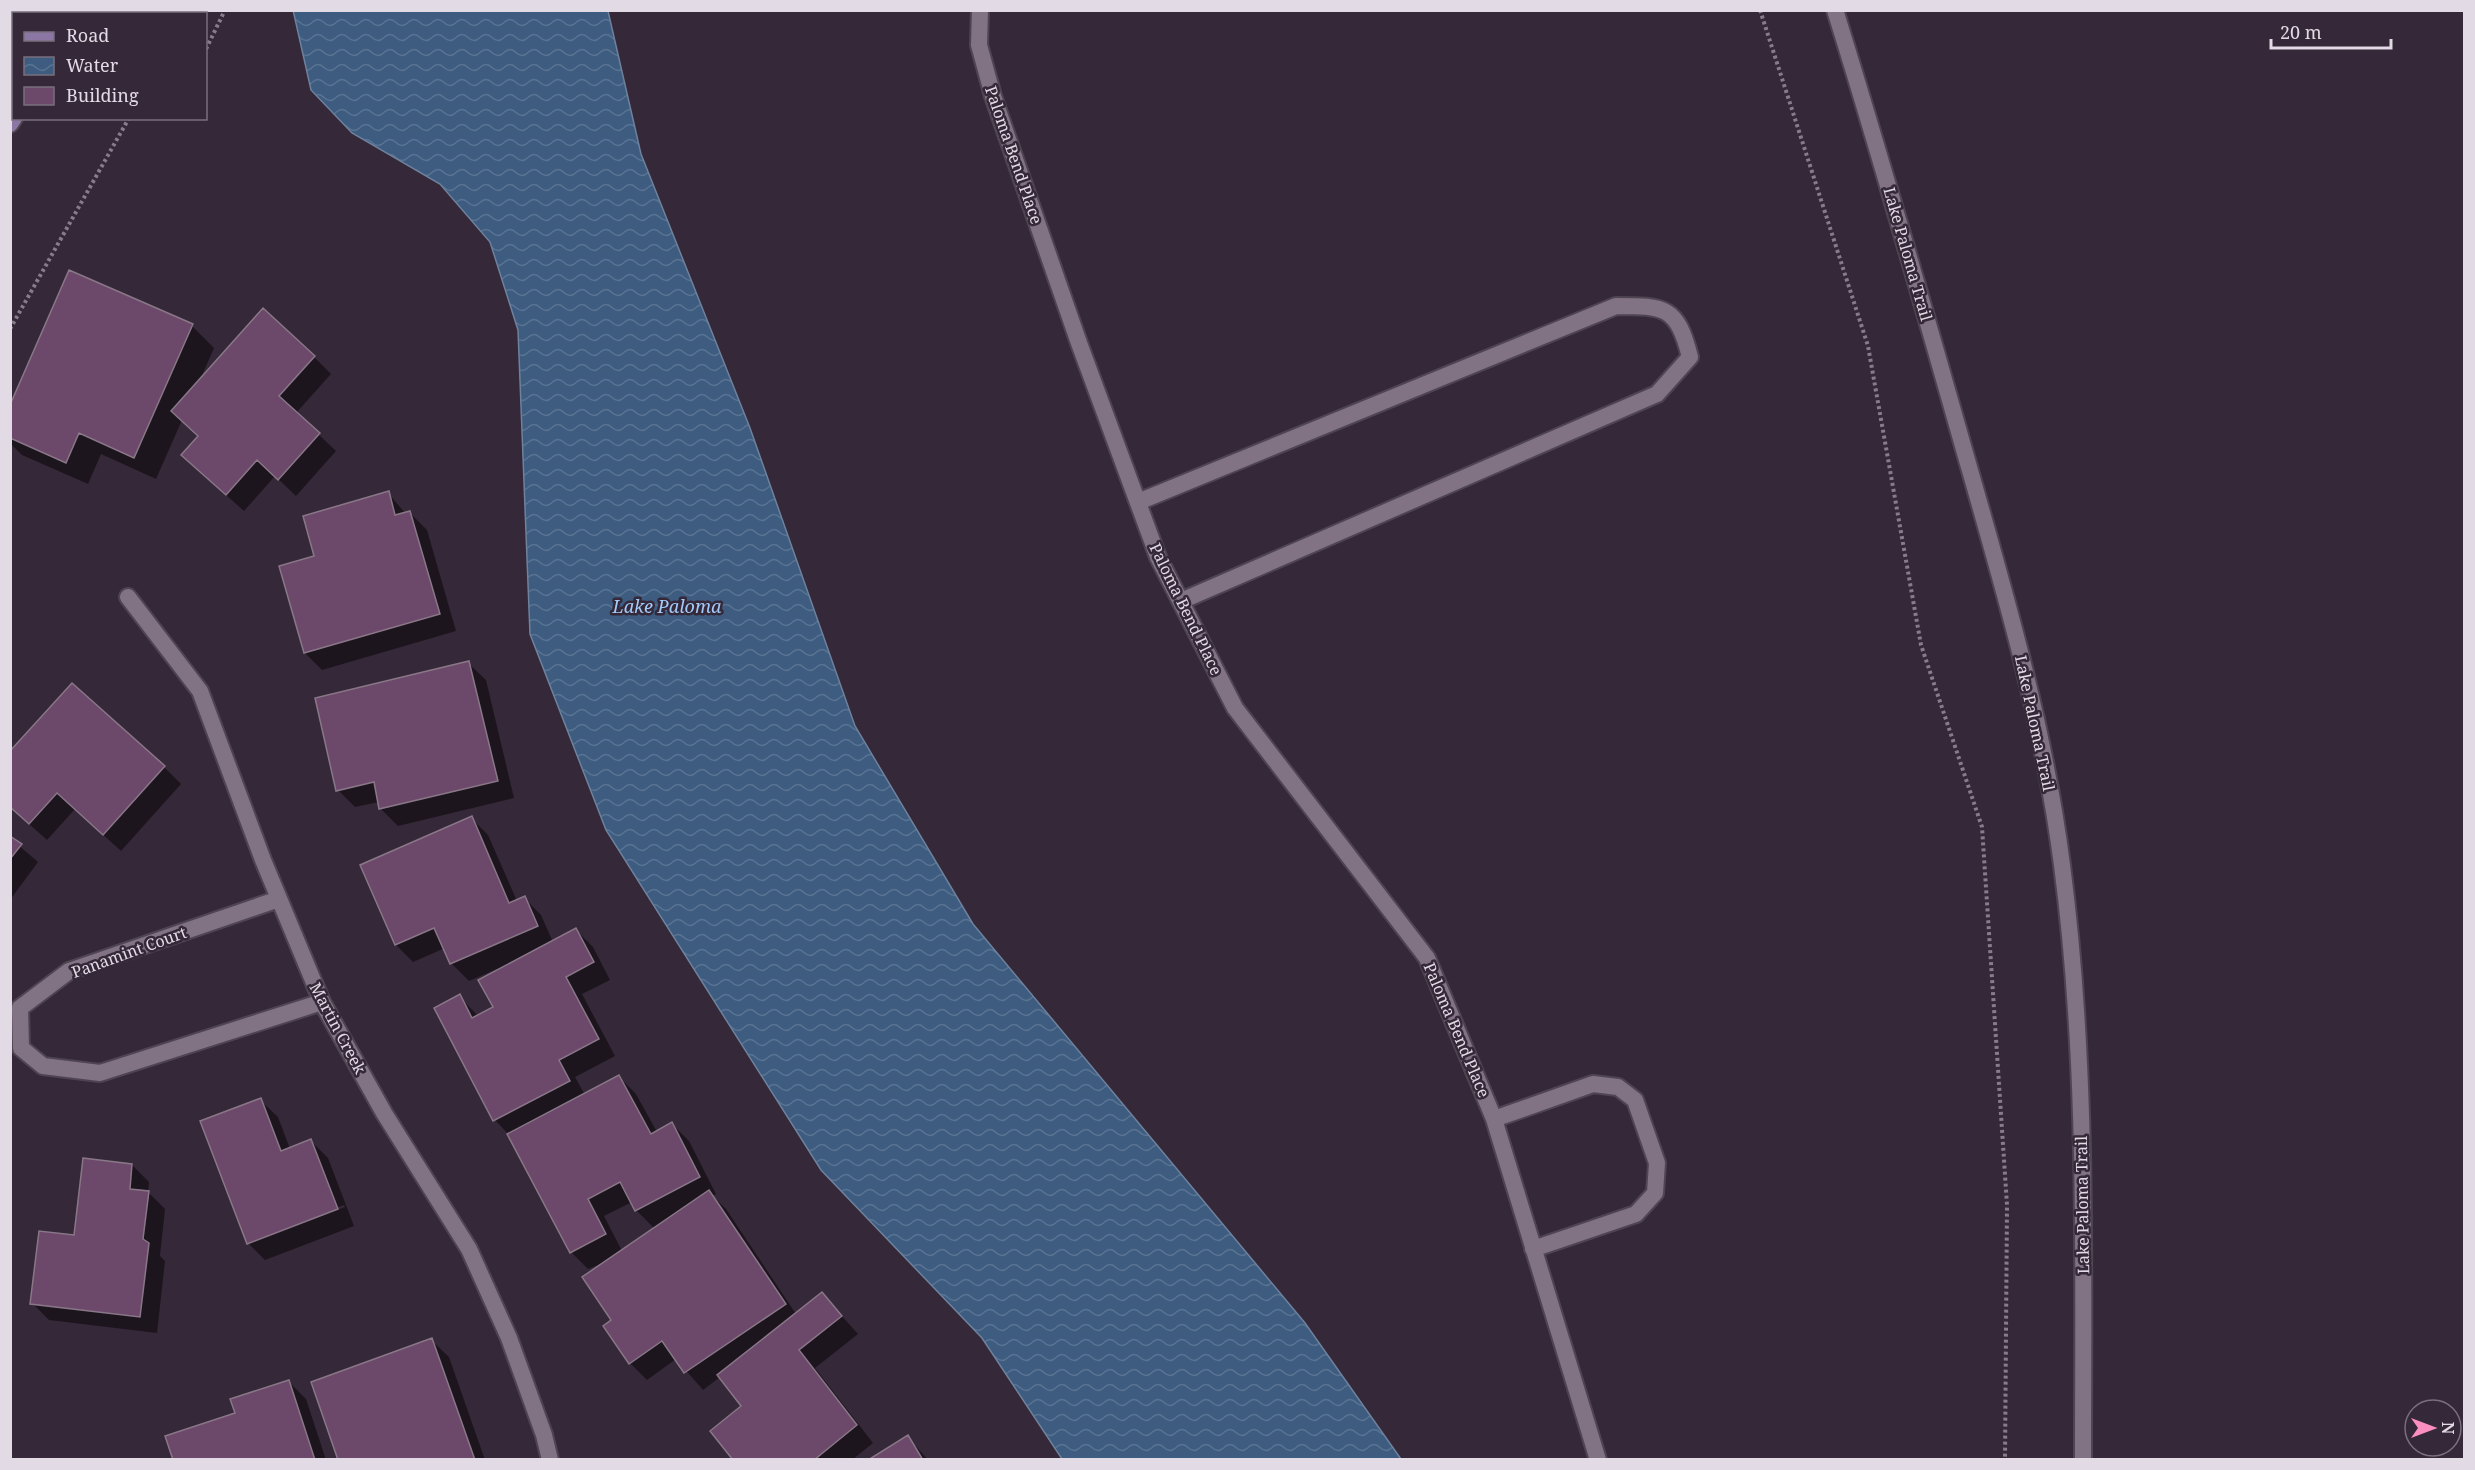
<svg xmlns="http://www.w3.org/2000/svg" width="2475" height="1470" viewBox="0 0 2475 1470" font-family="'Noto Serif',serif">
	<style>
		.water { fill: url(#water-waves); stroke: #6e829e; stroke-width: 1.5 }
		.shadow { fill: #0007; fill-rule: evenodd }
		.building { fill: #6c496a; stroke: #897788; stroke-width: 1.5 }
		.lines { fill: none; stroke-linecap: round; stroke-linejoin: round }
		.minor-casing { stroke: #4f4552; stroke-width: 20 }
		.tertiary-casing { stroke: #4f4552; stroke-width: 20 }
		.secondary-casing { stroke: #4f4552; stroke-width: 20 }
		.path { stroke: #877d8a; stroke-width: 4; stroke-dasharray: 3 3; stroke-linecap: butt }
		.minor { stroke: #817284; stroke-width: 16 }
		.tertiary { stroke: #817284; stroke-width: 16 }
		.secondary { stroke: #8c76a3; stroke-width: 16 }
		.labels { text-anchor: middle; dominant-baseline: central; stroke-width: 5; stroke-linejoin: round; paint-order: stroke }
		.street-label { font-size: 16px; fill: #e2dae4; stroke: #352838 }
		.water-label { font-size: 18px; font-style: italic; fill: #a2cbfa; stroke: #352838 }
	</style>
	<defs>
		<pattern id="water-waves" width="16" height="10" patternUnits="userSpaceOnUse" patternTransform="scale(1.5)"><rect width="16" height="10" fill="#3d5c80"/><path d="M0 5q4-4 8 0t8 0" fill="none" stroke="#597392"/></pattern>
	</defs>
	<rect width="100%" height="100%" fill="#352838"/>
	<!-- water -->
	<path class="water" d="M293 10 608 11 641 154 750 428 855 726 973 924 1305 1323 1401 1459H1062L982 1338 821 1170 606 830 530 634 518 330 490 242 440 184 352 133 311 90Z"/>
	<!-- shadow -->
	<path class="shadow" d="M192 326 214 348 200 380 314 357 331 374 296 413 336 451 296 496 275 476 244 511 200 472 199 437 182 420 156 479 101 454 88 484 22 455 10 443V409Z
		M388 493 406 514 410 513 427 530 456 631 322 670 305 653 316 557Z
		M468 663 486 680 514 798 398 826 381 809 379 802 355 807 338 790Z
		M10 753 164 767 181 784 121 851 75 809 47 840 10 807Z
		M471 818 488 835 517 901 524 898 541 915 553 942 576 930 593 947 610 980 582 994 615 1056 575 1077 585 1095 619 1077 636 1094 657 1132 672 1124 689 1141 716 1194 713 1196 726 1209 796 1314 822 1294 858 1334 815 1368 873 1443 852 1460H735L743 1407 720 1377 703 1390 676 1359 647 1380 630 1363 614 1320 606 1262 588 1269 571 1252 510 1136 495 1120 437 1008 459 996 478 1016 495 1008 504 966 469 981 452 964 445 948 413 962 396 945 362 866ZM632 1202 636 1210 655 1229 622 1251 604 1216Z
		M10 838 38 862 10 900Z
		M260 1100 278 1117 290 1149 311 1141 328 1158 354 1226 265 1260 248 1243ZM344 1205 345 1207 255 1242V1239Z
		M132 1165 149 1182 148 1192 165 1209 160 1256 165 1261 157 1333 49 1320 32 1303 75 1237Z
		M431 1340 449 1357 485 1460H339Z
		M289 1382 306 1399 326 1460H174L237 1414Z
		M908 1437 928 1460H871Z"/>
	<!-- building -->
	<path class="building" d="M69 270 193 324 134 458 79 433 66 463 10 438V405Z
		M263 308 315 356 279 396 320 433 278 480 257 460 226 495 181 455 198 436 171 411Z
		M389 491 395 515 410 511 440 614 304 653 279 566 314 556 303 516Z
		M469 661 498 781 379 809 374 782 336 791 315 698Z
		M72 683 165 766 103 835 57 793 29 824 10 807V751Z
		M472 816 509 903 525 896 538 926 450 964 434 928 395 945 360 865Z
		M10 836 22 844 10 859Z
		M576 928 594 962 566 977 599 1039 559 1060 570 1081 493 1121 434 1008 460 994 472 1018 493 1007 478 980Z
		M619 1075 651 1134 672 1122 700 1177 635 1211 620 1182 588 1199 606 1234 570 1253 507 1134Z
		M261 1098 281 1151 311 1139 338 1209 247 1244 200 1121Z
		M83 1158 132 1164 130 1189 149 1191 143 1239 149 1243 140 1317 30 1304 39 1231 74 1235Z
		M709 1190 786 1304 684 1373 662 1341 629 1364 603 1326 611 1320 582 1277Z
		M822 1292 842 1316 799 1350 857 1425 814 1460H733L710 1431 741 1406 717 1375Z
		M432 1338 475 1460H338L311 1382Z
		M289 1380 315 1460H173L165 1436 235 1413 230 1399Z
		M908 1435 923 1460H868Z"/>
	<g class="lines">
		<!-- minor casing -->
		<g class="minor-casing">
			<path id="minor" d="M980 10 979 45 993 96 1079 343 1158 557 1235 708 1427 958 1494 1119 1598 1460
				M1138 502 1616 306C1665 306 1677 306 1690 357L1657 394 1181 601
				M128 597 200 691 263 860 322 1002 384 1113 469 1249 509 1338 544 1435 550 1460
				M279 899 69 971 20 1008 21 1048 43 1066 100 1073 322 1002
				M1494 1119 1593 1084 1618 1087 1635 1100 1657 1163 1655 1193 1636 1214 1533 1249"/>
		</g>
		<!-- tertiary casing -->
		<g class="tertiary-casing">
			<path id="tertiary" d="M1835 10C1881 157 1923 305 1965 453 2004 589 2044 725 2062 865 2088 1062 2083 1262 2083 1460"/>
		</g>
		<!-- secondary casing -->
		<g class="secondary-casing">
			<path id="secondary" d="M72 14 73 10
				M10 124 14 118"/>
		</g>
		<!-- path -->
		<path class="path" d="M1760 10 1868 346 1921 645 1982 827 2007 1205 2005 1460
			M206 49 225 10
			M10 329 129 118"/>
		<!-- minor -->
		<use href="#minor" class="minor"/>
		<!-- tertiary -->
		<use href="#tertiary" class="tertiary"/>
		<!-- secondary -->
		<use href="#secondary" class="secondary"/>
	</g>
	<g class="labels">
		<!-- street labels -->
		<g class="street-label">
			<text transform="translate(1014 155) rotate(71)">Paloma Bend Place</text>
			<text transform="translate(1908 254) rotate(74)">Lake Paloma Trail</text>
			<text transform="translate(1186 609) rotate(64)">Paloma Bend Place</text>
			<text transform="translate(2035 723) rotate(78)">Lake Paloma Trail</text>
			<text transform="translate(129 952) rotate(-20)">Panamint Court</text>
			<text transform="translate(338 1028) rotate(62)">Martin Creek</text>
			<text transform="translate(1457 1030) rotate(67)">Paloma Bend Place</text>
			<text transform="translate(2082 1205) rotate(-91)">Lake Paloma Trail</text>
		</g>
		<!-- water labels -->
		<g class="water-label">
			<text x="667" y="606">Lake Paloma</text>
		</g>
	</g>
	<!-- border -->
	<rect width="2475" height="1470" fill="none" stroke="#e2dae4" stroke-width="24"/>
	<!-- legend -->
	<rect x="12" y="12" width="195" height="108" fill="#352838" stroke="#7a6f7d" stroke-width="1.5"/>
	<rect x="24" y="32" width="30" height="9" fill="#8c76a3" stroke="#7a6f7d" stroke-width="1.5"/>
	<text x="66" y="42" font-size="18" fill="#e2dae4">Road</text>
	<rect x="24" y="57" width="30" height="18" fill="url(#water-waves)" stroke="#7a6f7d" stroke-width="1.5"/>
	<text x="66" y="72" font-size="18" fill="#e2dae4">Water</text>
	<rect x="24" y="87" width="30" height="18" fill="#6c496a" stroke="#7a6f7d" stroke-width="1.5"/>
	<text x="66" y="102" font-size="18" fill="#e2dae4">Building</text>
	<!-- north arrow -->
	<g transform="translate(2433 1428) rotate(90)"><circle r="28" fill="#352838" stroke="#7a6f7d" stroke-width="1.5"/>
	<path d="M0-4.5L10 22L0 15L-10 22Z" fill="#fd8ec0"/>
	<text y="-9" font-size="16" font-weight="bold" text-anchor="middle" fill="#e2dae4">N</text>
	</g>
	<!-- scale -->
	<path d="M2271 39v9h120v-9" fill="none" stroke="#e2dae4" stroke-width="3"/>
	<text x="2280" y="39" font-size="18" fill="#e2dae4" stroke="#352838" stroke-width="4.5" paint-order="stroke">20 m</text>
</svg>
